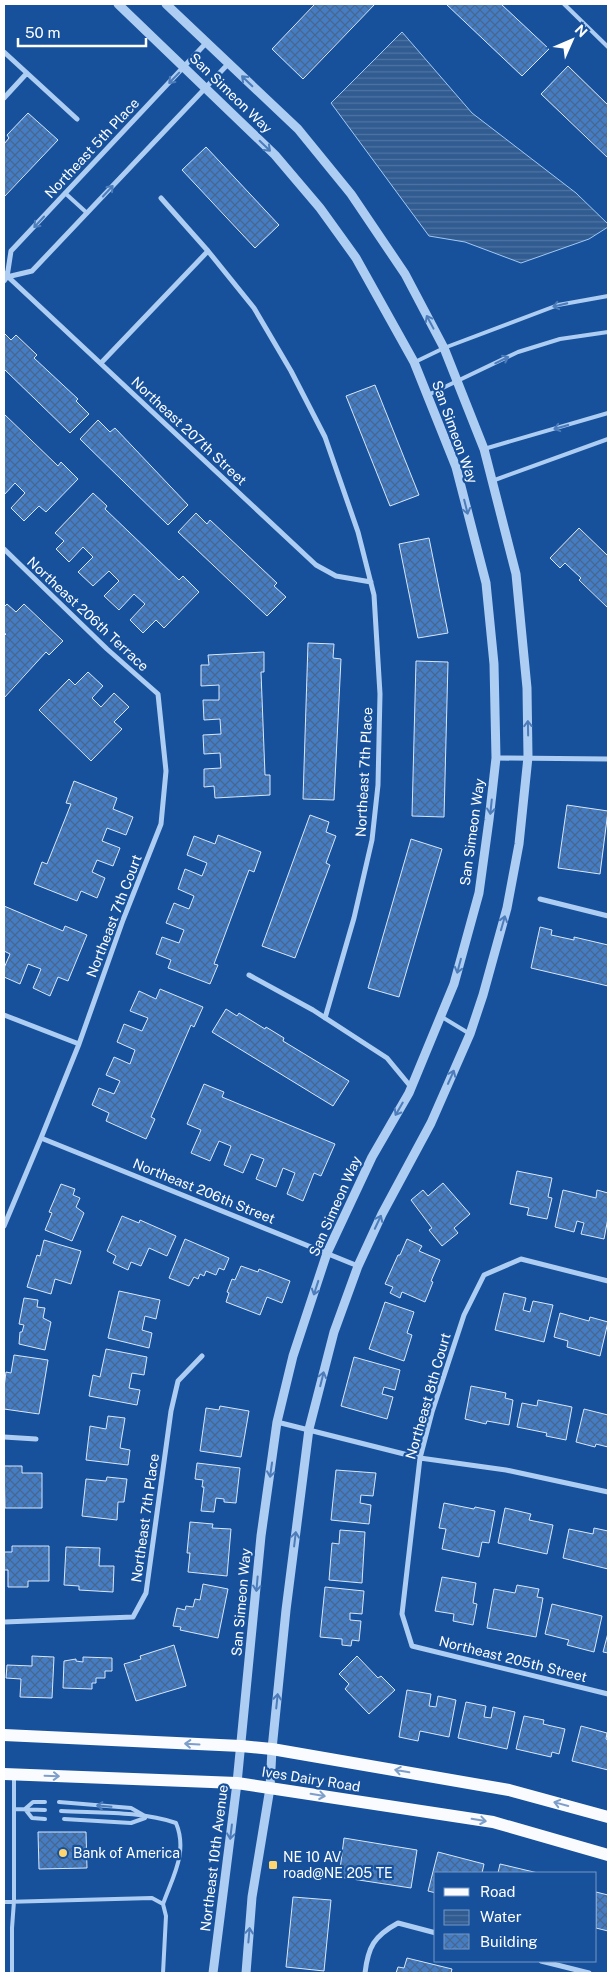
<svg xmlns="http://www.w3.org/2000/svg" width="612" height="1977" viewBox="0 0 612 1977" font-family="'Public Sans',sans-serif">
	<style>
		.water { fill: url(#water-rules); stroke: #a1c8f4 }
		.building { fill: url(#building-cross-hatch); stroke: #d6e7fc }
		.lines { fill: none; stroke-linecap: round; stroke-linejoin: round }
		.service { stroke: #aecdf2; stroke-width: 4 }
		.minor { stroke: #aecdf2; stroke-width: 5 }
		.tertiary { stroke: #aecdf2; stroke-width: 9 }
		.primary { stroke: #f9fbff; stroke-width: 12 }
		.oneway { stroke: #4c7cba }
		.oneway2 { stroke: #7d9ec9 }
		.poi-dot { fill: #ffd56f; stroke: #17519c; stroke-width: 2 }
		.labels { text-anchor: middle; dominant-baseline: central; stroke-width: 4.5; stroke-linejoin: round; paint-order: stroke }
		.street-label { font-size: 14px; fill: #fff; stroke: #17519c }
		.poi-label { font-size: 14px; fill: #fff; stroke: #17519c; text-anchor: start }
	</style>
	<defs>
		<pattern id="water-rules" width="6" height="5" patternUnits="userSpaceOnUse" patternTransform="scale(1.25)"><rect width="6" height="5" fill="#315c92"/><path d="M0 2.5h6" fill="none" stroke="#5074a2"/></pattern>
		<pattern id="building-cross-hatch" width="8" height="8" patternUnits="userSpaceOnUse" patternTransform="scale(1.25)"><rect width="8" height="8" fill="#447dc4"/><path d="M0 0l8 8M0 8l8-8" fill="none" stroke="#48678e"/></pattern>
	</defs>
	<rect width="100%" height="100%" fill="#17519c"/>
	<!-- water -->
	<path class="water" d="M402 32 472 113 576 193 608 224V227L589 239 521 263 465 242 429 236 331 103Z"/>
	<!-- building -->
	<path class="building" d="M315 4H375L303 79 272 49Z
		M446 4H501L549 49 522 76Z
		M568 66 608 105V158L541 94Z
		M28 113 58 140 4 197V144L9 138 7 135Z
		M206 147 279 225 255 248 182 170Z
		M4 333 11 340 16 335 37 355 34 358 78 399 76 401 89 414 70 433 4 369Z
		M375 385 419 495 390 506 346 396Z
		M4 414 58 466 61 462 78 479 46 512 39 506 24 521 11 508 25 493 15 483 4 495Z
		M98 420 110 432 115 428 188 505 168 525 80 439Z
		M93 493 107 506 105 509 179 580 183 576 199 592 164 628 156 620 143 633 130 620 145 604 134 594 119 610 104 596 119 581 109 571 93 586 78 572 93 557 83 547 69 562 56 549 64 541 55 533Z
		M196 513 207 524 210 520 277 583 274 586 286 597 267 616 178 532Z
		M579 528 608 556V608L579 580 581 578 565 563 560 568 550 558Z
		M429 538 448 633 418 638 399 544Z
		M7 604 16 612 24 604 63 641 49 655 46 652 4 698V636L6 634 4 633V607Z
		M308 643 334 644 333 658 341 659 334 800 303 799Z
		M264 652V672H261L265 775H270V795L215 798 214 786 204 787V769L221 768 220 753 204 754 203 735 221 734 220 719 204 720 203 700H219V685L201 686V665H209L208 655Z
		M416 661 448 662 444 817 412 816Z
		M88 672 103 686 92 698 101 707 114 693 129 707 114 722 122 729 91 761 39 710 69 679 75 685Z
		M74 781 117 798 113 809 133 817 126 835 107 828 102 841 120 848 113 866 97 860 92 872 105 878 97 898 81 891 77 901 34 884 42 862 47 864 71 804 66 803Z
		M567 805 608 811 600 874 558 868Z
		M310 815 329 822 326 832 336 836 326 863 330 865 295 958 262 946Z
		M218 835 261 852 254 872 249 870 214 964 218 965 210 984 168 968 171 960 156 954 162 937 179 943 184 930 166 923 174 903 189 909 194 896 178 889 185 869 202 876 207 863 187 855 194 836 215 844Z
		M411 839 442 849 399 997 368 988Z
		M4 906 63 931 65 926 87 935 68 981 58 977 50 996 33 988 41 969 28 964 20 984 4 977V968L10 954 4 951Z
		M540 927 552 930 551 935 574 940V937L608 945V986L531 968Z
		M160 989 203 1007 194 1027 191 1025 151 1117 155 1119 146 1139 106 1121 109 1113 92 1105 99 1088 114 1094 120 1081 106 1075 114 1057 130 1064 135 1050 117 1042 124 1024 142 1031 148 1018 130 1011 139 991 156 999Z
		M226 1009 237 1016 239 1013 265 1029 266 1027 284 1038 283 1041 349 1081 333 1106 212 1032Z
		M204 1084 224 1092 222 1097 335 1144 321 1176 314 1173 303 1201 287 1194 295 1173 283 1168 276 1187 256 1179 264 1159 251 1154 243 1173 224 1165 231 1146 219 1141 210 1161 191 1153 201 1130 187 1124Z
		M517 1171 552 1178 548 1197 552 1198 547 1219 527 1215 529 1208 510 1204Z
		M443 1183 470 1214 454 1228 458 1233 442 1246 429 1230 432 1228 411 1200 423 1190 428 1196Z
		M61 1184 75 1189 73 1195 80 1198 76 1207 84 1213 72 1241 45 1230 52 1213 49 1212Z
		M563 1190 596 1198 597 1190 608 1193V1218L604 1239 581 1234 584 1223 577 1221 574 1232 555 1227Z
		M122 1216 139 1223 140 1220 176 1236 167 1256 149 1248 141 1266 131 1262 128 1270 113 1263 116 1256 107 1251Z
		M185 1239 229 1258 224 1270 219 1268 216 1275 206 1271 204 1276 200 1274 198 1279 194 1277 189 1286 169 1278Z
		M407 1239 422 1246 419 1251 440 1260 431 1281 433 1282 425 1302 402 1292 400 1298 390 1293 393 1287 385 1284 398 1255H400Z
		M44 1240 81 1251 71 1284 55 1279 51 1294 27 1287 37 1255 40 1256Z
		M241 1266 258 1272 259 1269 290 1281 282 1303 267 1297 260 1315 226 1302 229 1293 227 1292 232 1279 235 1280Z
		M119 1291 160 1300 156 1319 145 1316 142 1330 152 1333 149 1348 108 1338Z
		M504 1293 526 1298 523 1310 530 1312 533 1301 553 1305 544 1342 495 1330Z
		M24 1298 38 1300 37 1307 45 1308 43 1318 51 1322 45 1350 19 1344 20 1332H22L24 1325 19 1324Z
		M385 1302 414 1312 407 1333 412 1335 404 1361 369 1349Z
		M560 1313 589 1321 590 1317 608 1322 600 1356 567 1347 568 1341 554 1337Z
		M106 1349 147 1357 144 1375 132 1373 129 1388 140 1390 137 1405 89 1396 93 1375 100 1377Z
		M14 1355 48 1360 39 1414 4 1409V1387L6 1372 11 1373Z
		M354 1357 400 1370 395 1390 384 1387 382 1394 393 1397 387 1419 341 1406Z
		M471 1386 506 1393 505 1398 513 1400 509 1425 487 1421 486 1424 465 1419Z
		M538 1400 572 1407 566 1440 546 1436 547 1433 517 1427 522 1403 537 1406Z
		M220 1406 249 1411 241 1457 200 1451 206 1408 219 1410Z
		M584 1409 608 1415V1447L596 1444 595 1447 576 1442Z
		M108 1416 125 1418 120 1448 130 1450 128 1465 86 1460 90 1426 106 1429Z
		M197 1463 240 1468 236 1503 224 1502V1499L216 1498 214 1512 201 1511 204 1487H202L203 1480 195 1479Z
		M4 1466H22V1473H42V1508H5Z
		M336 1470 376 1473 373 1496 361 1495 360 1503 371 1505 369 1524 331 1520Z
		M107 1477 127 1479 124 1502H118L117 1520 82 1516 86 1479 106 1481Z
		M444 1503 474 1509 475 1507 495 1511 489 1543 482 1542 479 1557 442 1549 446 1529 439 1528Z
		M505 1508 531 1514 529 1520 553 1525 547 1554 498 1543Z
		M190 1522 213 1524 212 1528 231 1529 227 1576 188 1572 190 1553H187Z
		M594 1528 608 1531V1569L563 1558 569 1529 593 1534Z
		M340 1530 365 1532 362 1583 329 1580 332 1543 339 1544Z
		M12 1546H49V1581H28V1587H8V1570H4V1552H12Z
		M66 1547 100 1548 99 1566H114L113 1592 79 1590V1586L64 1585Z
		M442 1577 476 1583 473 1603 477 1604 473 1625 453 1621 454 1614 435 1611Z
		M203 1584 228 1589 218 1638 180 1630 181 1627 173 1626 177 1608 185 1610 186 1606 193 1607 195 1599 200 1600Z
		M517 1585 539 1589 537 1597 543 1598 536 1637 487 1628 494 1589 515 1593Z
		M325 1587 364 1591 362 1614 350 1613V1620L361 1621 359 1641 352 1640 351 1646 342 1645V1639L320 1637Z
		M552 1604 602 1616 594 1652 567 1645 569 1640 545 1634Z
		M608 1633V1653L603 1652Z
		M174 1645 186 1686 136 1701 124 1664 141 1659 140 1656Z
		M32 1656 54 1657 52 1698 20 1697 21 1679 6 1678 7 1665 32 1666Z
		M357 1656 378 1678 381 1676 395 1690 369 1714 345 1689 349 1684 339 1674Z
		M83 1657 112 1658V1671H105V1678H96V1683H92V1689L63 1688 64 1661 76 1659V1661L83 1662Z
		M407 1690 431 1694 429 1706 436 1707 438 1696 456 1700 449 1737 420 1731 418 1741 399 1737Z
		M466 1702 486 1706 484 1717 491 1718 493 1707 515 1712 507 1749 458 1738Z
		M524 1716 544 1720 543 1724 565 1729 559 1754 552 1752 551 1757 516 1749Z
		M581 1726 607 1733 606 1739 608 1740V1770L572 1761Z
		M38 1832H86L87 1868 39 1869Z
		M344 1838 417 1850 411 1888 339 1877Z
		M438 1852 484 1864 482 1873H436V1893L428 1891Z
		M500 1864 538 1873H498Z
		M596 1892 608 1895V1931L596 1928Z
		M293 1897 331 1900 324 1971 286 1967Z
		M407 1958 452 1969 451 1973H396L398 1967 404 1968Z"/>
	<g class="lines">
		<!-- service -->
		<path class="service" d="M564 4 608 47
			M65 193 87 213
			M415 362 444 348 558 305 608 296
			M428 395 518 352 560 339 608 332
			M484 449 608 413
			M492 481 608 439
			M442 1017 470 1034
			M59 1802 131 1808 145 1816
			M14 1809 45 1810
			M25 1809 32 1818 45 1819
			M25 1809 33 1802H45
			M61 1811C98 1813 141 1811 176 1823 188 1852 173 1876 163 1904
			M64 1819 131 1823 145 1818
			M4 1902 152 1898 163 1904 166 1916 163 1973
			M12 1973V1928L14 1901V1776"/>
		<!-- minor -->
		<path class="minor" d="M4 52 77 119
			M4 98 27 73
			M161 198 208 251 254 308 291 371 325 437 358 532 374 595 380 694 378 785 372 840 354 918 325 1018
			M4 273 316 565 336 576 371 582
			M7 277 32 271 229 63
			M4 281 7 277 11 251 207 42
			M101 363 208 251
			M4 549 107 649 158 694 166 771 161 824 123 920 79 1044 41 1138 4 1226
			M496 758 608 759
			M540 899 608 916
			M249 975 313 1010 387 1058 411 1087
			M4 1015 79 1044
			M41 1138 358 1266
			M608 1281 521 1259 484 1275 464 1315 432 1412 420 1458 402 1614 412 1646 608 1694
			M277 1422 420 1458 506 1470 608 1492
			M4 1437 36 1439
			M4 1622 133 1617 146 1593 171 1411 178 1381 202 1356
			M541 1961 589 1973
			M365 1973C368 1947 374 1936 398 1923L436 1933"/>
		<!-- tertiary -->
		<path class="tertiary" d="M118 4 275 155 320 208 356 258 414 362 456 467 486 583 494 664 496 758 489 820 479 893 454 984 409 1093 372 1157 327 1253 293 1356 277 1422 261 1536 237 1783 213 1973
			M166 4 298 129 351 194 405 274 444 348 484 449 516 574 527 688 528 757 519 844 507 908 483 995 470 1034 431 1123 382 1214 358 1266 334 1332 309 1429 286 1610 272 1749 270 1788 252 1897 246 1973"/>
		<!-- primary -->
		<path class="primary" d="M4 1735 241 1746 272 1749 509 1790 608 1817
			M4 1774 237 1783 493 1822 608 1855"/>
	</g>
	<!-- one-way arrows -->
	<defs><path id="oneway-shaft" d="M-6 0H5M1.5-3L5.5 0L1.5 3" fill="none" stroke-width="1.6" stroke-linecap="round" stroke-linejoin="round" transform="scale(1.25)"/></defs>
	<g class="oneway">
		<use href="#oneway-shaft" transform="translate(174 78) rotate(134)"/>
		<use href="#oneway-shaft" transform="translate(247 81) rotate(-136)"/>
		<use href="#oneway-shaft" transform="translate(265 146) rotate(44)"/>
		<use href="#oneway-shaft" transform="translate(108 191) rotate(-47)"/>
		<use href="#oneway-shaft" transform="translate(39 222) rotate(133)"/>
		<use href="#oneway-shaft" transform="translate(560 305) rotate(166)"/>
		<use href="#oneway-shaft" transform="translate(430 322) rotate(-118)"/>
		<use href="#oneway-shaft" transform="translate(502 360) rotate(-26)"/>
		<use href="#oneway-shaft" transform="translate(561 427) rotate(164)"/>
		<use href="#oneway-shaft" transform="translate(466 507) rotate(76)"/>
		<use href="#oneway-shaft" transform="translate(528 728) rotate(-91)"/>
		<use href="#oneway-shaft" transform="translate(491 807) rotate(96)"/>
		<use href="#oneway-shaft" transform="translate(503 923) rotate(-74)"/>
		<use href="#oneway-shaft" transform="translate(459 966) rotate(105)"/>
		<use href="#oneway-shaft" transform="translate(451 1077) rotate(-66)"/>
		<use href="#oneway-shaft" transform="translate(399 1109) rotate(120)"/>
		<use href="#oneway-shaft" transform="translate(378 1222) rotate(-65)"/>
		<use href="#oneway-shaft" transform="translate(316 1288) rotate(108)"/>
		<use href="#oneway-shaft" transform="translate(322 1379) rotate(-76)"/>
		<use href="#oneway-shaft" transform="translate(271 1470) rotate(98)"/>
		<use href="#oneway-shaft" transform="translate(295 1539) rotate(-83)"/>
		<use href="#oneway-shaft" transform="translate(257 1584) rotate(95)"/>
		<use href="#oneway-shaft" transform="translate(277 1701) rotate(-84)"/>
		<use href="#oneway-shaft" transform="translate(104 1806) rotate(-175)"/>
		<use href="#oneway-shaft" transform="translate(231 1832) rotate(97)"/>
		<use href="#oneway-shaft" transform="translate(249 1935) rotate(-85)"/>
	</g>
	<g class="oneway2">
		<use href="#oneway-shaft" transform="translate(192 1744) rotate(-177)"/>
		<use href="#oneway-shaft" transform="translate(402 1771) rotate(-170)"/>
		<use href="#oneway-shaft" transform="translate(52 1776) rotate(2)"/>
		<use href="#oneway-shaft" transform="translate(318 1795) rotate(9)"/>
		<use href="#oneway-shaft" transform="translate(561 1804) rotate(-165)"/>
		<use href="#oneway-shaft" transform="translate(479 1820) rotate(9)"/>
	</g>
	<!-- markers -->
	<g class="poi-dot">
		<circle cx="63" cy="1853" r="5"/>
		<rect x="268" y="1860" width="10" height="10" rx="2.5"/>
	</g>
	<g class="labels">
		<!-- street labels -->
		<g class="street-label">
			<text transform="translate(231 93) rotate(44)">San Simeon Way</text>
			<text transform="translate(92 148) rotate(-47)">Northeast 5th Place</text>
			<text transform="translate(189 431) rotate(43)">Northeast 207th Street</text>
			<text transform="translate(455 432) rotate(70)">San Simeon Way</text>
			<text transform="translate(88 614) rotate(43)">Northeast 206th Terrace</text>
			<text transform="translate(364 772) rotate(-87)">Northeast 7th Place</text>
			<text transform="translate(472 832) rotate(-82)">San Simeon Way</text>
			<text transform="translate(114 916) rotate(-69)">Northeast 7th Court</text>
			<text transform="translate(204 1191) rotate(22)">Northeast 206th Street</text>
			<text transform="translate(335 1206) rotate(-66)">San Simeon Way</text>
			<text transform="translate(428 1396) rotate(-74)">Northeast 8th Court</text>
			<text transform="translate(145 1518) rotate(-82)">Northeast 7th Place</text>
			<text transform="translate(241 1602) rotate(-85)">San Simeon Way</text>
			<text transform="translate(513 1659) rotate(14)">Northeast 205th Street</text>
			<text transform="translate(311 1779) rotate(9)">Ives Dairy Road</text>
			<text transform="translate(214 1858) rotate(-83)">Northeast 10th Avenue</text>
		</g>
		<!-- poi labels -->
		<g class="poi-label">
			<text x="73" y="1853">Bank of America</text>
			<text x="283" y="1857">NE 10 AV<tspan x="283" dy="16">road@NE 205 TE</tspan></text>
		</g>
	</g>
	<!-- border -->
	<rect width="612" height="1977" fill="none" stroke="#ffffff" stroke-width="10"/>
	<!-- legend -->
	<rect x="434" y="1872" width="162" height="90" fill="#17519c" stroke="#7497c4"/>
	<rect x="444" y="1888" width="25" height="8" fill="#f9fbff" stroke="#7497c4"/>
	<text x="480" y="1897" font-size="15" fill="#ffffff">Road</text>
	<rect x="444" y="1910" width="25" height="15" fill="url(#water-rules)" stroke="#7497c4"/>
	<text x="480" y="1922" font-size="15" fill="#ffffff">Water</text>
	<rect x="444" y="1934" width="25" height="15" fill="url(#building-cross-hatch)" stroke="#7497c4"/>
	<text x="480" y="1947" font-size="15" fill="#ffffff">Building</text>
	<!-- north arrow -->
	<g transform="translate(572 40) rotate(45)" stroke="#17519c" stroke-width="4" paint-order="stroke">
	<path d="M0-4L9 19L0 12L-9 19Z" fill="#ffffff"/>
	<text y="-8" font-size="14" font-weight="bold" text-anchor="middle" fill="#ffffff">N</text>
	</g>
	<!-- scale -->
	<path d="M18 38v8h128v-8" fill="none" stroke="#ffffff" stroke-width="2.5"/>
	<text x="25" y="38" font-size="15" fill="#ffffff" stroke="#17519c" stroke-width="4" paint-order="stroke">50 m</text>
</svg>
